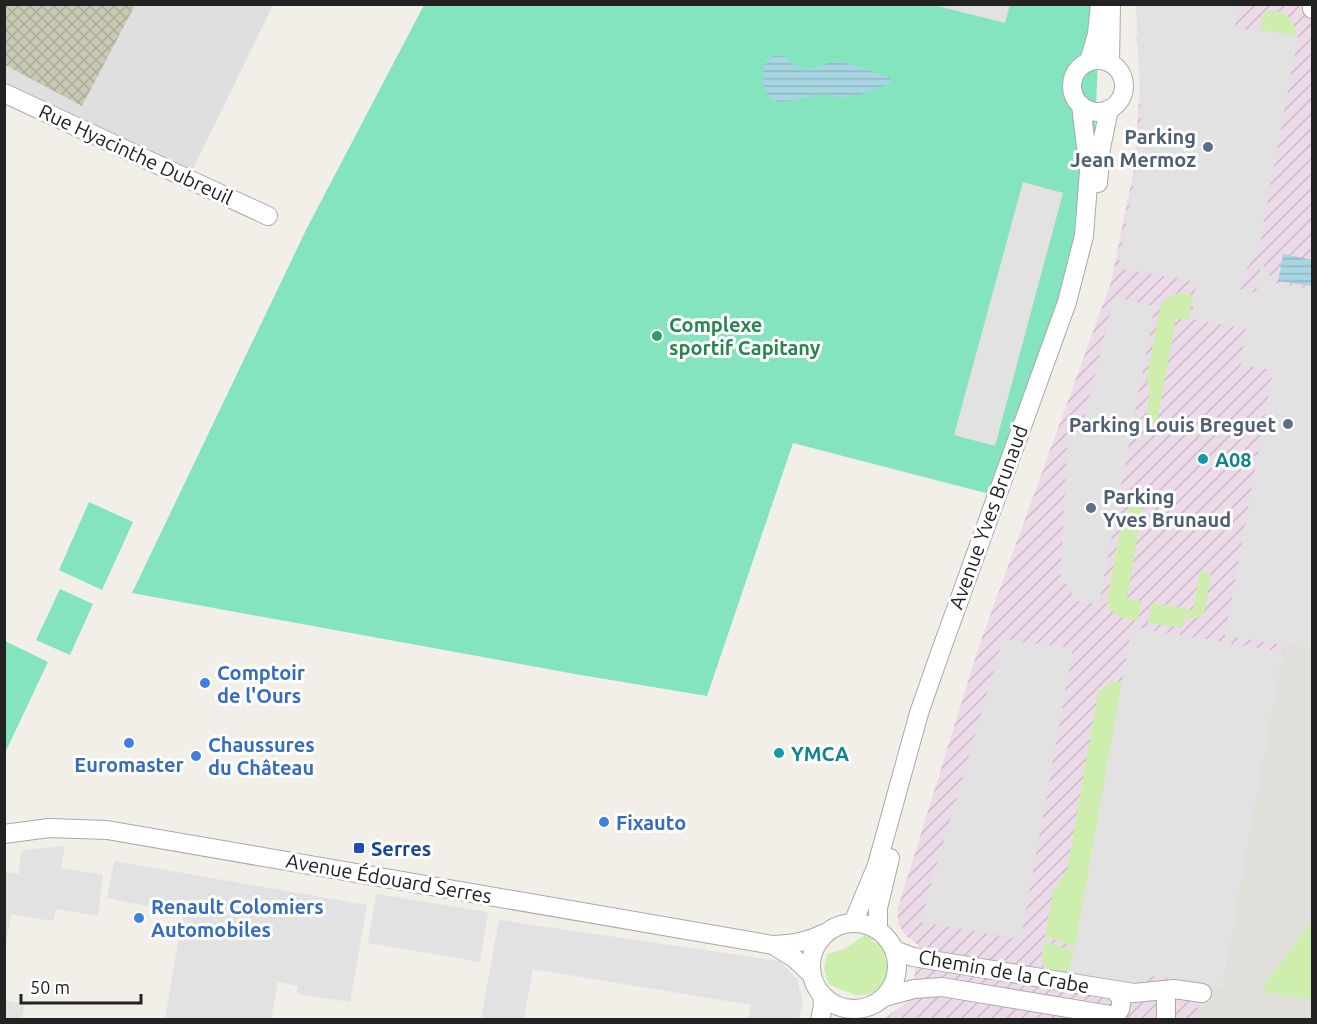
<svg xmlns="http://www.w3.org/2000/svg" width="1317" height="1024" viewBox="0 0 1317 1024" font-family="Ubuntu,sans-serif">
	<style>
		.residential { fill: #e0dfdf }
		.industrial { fill: url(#industrial-furrows) }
		.airport { fill: #e1dfda }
		.construction { fill: url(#construction-cross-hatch) }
		.grass { fill: #cdeead }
		.pitch { fill: #83e4be }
		.parking { fill: #e2e2e2 }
		.water { fill: url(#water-rules) }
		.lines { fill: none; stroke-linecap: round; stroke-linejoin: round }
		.street-casing { stroke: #a9a9a9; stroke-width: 20 }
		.street { stroke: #fff; stroke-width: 18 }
		.service-dot { fill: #5c6f8a; stroke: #fff; stroke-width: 2 }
		.leisure-dot { fill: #2e9e5b; stroke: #fff; stroke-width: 2 }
		.culture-dot { fill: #0f9aa8; stroke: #fff; stroke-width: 2 }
		.shop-dot { fill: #3f7fe0; stroke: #fff; stroke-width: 2 }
		.transit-dot { fill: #1a4fb4; stroke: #fff; stroke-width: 2 }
		.labels { text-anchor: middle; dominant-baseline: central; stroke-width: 6; stroke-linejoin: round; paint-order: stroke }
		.service-label { font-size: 20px; font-weight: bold; fill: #4e5e75; stroke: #fff; text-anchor: end }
		.street-label { font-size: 20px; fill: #222; stroke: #fff }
		.leisure-label { font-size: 20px; font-weight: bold; fill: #27864d; stroke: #fff; text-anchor: start }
		.culture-label { font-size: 20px; font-weight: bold; fill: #0d838f; stroke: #fff; text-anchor: start }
		.shop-label { font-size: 20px; font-weight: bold; fill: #366cbe; stroke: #fff; text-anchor: start }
		.transit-label { font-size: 20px; font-weight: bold; fill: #164399; stroke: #fff; text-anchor: start }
	</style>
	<defs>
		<pattern id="industrial-furrows" width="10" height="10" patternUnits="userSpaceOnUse" patternTransform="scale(1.5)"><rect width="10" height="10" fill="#ecdae9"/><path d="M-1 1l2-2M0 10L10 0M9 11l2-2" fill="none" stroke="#cabbc8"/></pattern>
		<pattern id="construction-cross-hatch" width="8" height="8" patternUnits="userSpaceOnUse" patternTransform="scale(1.5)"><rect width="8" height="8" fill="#c8c8b3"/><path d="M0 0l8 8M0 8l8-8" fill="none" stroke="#acac9a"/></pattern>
		<pattern id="water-rules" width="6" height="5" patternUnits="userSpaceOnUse" patternTransform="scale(1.5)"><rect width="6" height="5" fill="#a7d5e2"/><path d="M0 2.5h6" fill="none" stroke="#8fb7c2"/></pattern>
	</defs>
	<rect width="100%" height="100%" fill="#f2efe8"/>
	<!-- residential -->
	<path class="residential" d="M4 5H273L188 179 5 105Z"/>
	<!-- industrial -->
	<path class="industrial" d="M1136 5H1312V1019L883 1020 912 998 918 945 905 935 898 923V908L979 646 1111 282 1134 169 1142 59 1135 36 1139 35Z"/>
	<!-- airport -->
	<path class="airport" d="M1286 645 1312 649V1019L1195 1020 1203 984 1222 987 1283 652Z"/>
	<!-- construction -->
	<path class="construction" d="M4 5 5 4 135 5 82 106 5 65Z"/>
	<!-- grass -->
	<path class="grass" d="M1270 10C1286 10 1296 22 1297 36L1260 30 1263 15Z
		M1177 293 1193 295 1189 320 1176 318 1157 424 1146 422 1150 389 1146 381 1160 308 1164 300Z
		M1132 492 1145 494 1127 599 1142 601 1138 621C1123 618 1113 618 1107 603L1121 524 1127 518Z
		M1200 572 1211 574 1204 614 1195 619 1184 617 1182 628 1148 623 1152 603 1193 610Z
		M1122 681 1075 947 1045 936 1053 891 1067 870 1098 692 1110 683Z
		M1312 921V1000L1265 991 1264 985Z
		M865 935 871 937 874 943H880L886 950 884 957 890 962C891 973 889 980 883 989L865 995H855L828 984 824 968 827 954 844 949Z
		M1044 941 1074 951 1067 980C1041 973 1041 966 1044 941Z"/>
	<!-- pitch -->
	<path class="pitch" d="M424 5H1100L1093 185 1001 497 793 443 707 696 575 674 132 593 307 228Z
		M89 502 133 522 102 590 59 570Z
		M60 589 93 604 70 655 36 640Z
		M5 641 48 662 5 753Z"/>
	<!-- parking -->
	<path class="parking" d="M934 5H1010L1005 23Z
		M1136 5H1240L1234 29 1260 30 1298 36 1258 253 1240 278 1239 289 1256 293 1261 262 1275 283 1312 289V649L1225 636 1273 370 1240 364 1246 329 1192 319 1196 282 1118 268 1136 172 1141 122Z
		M1023 182 1063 193 995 446 954 435Z
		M1114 297 1155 306 1099 604 1073 600 1070 584H1060L1068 432H1081Z
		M1132 627 1283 652 1222 988 1153 976 1128 985 1067 980 1074 951Z
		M1003 639 1073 648 1021 939 920 922Z
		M65 846 61 868 103 875 98 916 56 909 53 921 11 914 5 951V872L18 874 22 850Z
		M114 861 367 905 350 1002 297 994 298 986 278 982 271 1019H165L183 913 107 898Z
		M376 894 488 912 480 962 368 943Z
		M499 920 779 961 797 979 803 1003 798 1019H748L751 1005 533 969 524 1019H481Z
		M5 1000 25 1004 22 1019H5Z"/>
	<!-- water -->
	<path class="water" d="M774 55C789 55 790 65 803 69 815 72 823 62 835 62 853 62 873 73 890 78L891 84C876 87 862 96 847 97 837 98 828 94 819 95 796 96 763 118 763 74 763 65 767 59 774 55Z
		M1283 254 1312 260V286L1278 281Z"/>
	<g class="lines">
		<!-- street casing -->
		<g class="street-casing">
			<path id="street" d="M1312 4V9
				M1072 86a26 26 0 1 1 52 0a26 26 0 1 1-52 0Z
				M1089 62 1097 34 1100 4
				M1110 63 1111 4
				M4 93 268 216
				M1098 183 1101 148 1109 109
				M4 834 49 828 107 830 773 945C793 944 807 942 825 933
				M811 966a43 43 0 1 1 86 0a43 43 0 1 1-86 0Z
				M853 923 877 865 919 713 940 653 1067 302 1084 236 1089 171 1081 105
				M878 930V908L890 858
				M773 945 794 958 811 974
				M894 950 913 957 1134 993 1174 989 1202 993
				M1166 990V1020
				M884 997 914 989 942 987 1116 1016 1120 1009 1122 999 1114 990
				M820 1020 823 1006 822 995"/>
		</g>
		<!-- street -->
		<use href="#street" class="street"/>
	</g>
	<!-- markers -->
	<g class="service-dot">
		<circle cx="1208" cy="147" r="6"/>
		<circle cx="1288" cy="424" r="6"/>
		<circle cx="1091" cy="508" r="6"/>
	</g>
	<circle class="leisure-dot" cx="657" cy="336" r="6"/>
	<g class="culture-dot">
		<circle cx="1203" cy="459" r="6"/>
		<circle cx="779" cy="753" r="6"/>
	</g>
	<g class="shop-dot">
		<circle cx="205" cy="683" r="6"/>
		<circle cx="129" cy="743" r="6"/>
		<circle cx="196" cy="756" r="6"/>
		<circle cx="604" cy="822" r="6"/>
		<circle cx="139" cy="918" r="6"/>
	</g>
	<rect class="transit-dot" x="353" y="842" width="12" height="12" rx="3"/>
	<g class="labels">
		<!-- service labels -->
		<g class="service-label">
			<text x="1196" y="136">Parking<tspan x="1196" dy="23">Jean Mermoz</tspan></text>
			<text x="1276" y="424">Parking Louis Breguet</text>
			<text x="1103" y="496" text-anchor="start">Parking<tspan x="1103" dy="23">Yves Brunaud</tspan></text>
		</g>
		<!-- street labels -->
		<g class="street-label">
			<text transform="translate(136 154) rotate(25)">Rue Hyacinthe Dubreuil</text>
			<text transform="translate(988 517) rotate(-70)">Avenue Yves Brunaud</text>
			<text transform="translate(389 878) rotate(10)">Avenue Édouard Serres</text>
			<text transform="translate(1004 971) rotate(10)">Chemin de la Crabe</text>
		</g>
		<!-- leisure labels -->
		<g class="leisure-label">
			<text x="669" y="324">Complexe<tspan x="669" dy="23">sportif Capitany</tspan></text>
		</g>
		<!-- culture labels -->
		<g class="culture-label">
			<text x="1215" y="459">A08</text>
			<text x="791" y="753">YMCA</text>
		</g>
		<!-- shop labels -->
		<g class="shop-label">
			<text x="217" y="672">Comptoir<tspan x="217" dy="23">de l'Ours</tspan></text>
			<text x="208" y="744">Chaussures<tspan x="208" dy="23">du Château</tspan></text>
			<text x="129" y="764" text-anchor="middle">Euromaster</text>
			<text x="616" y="822">Fixauto</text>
			<text x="151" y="906">Renault Colomiers<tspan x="151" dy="23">Automobiles</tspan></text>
		</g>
		<!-- transit labels -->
		<g class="transit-label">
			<text x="371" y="848">Serres</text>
		</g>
	</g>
	<!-- border -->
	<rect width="1317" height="1024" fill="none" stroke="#222222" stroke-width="12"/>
	<!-- scale -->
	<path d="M21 994v9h120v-9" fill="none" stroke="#222222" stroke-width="3"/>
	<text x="30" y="994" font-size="18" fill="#222222" stroke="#ffffff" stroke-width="4.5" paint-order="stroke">50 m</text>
</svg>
